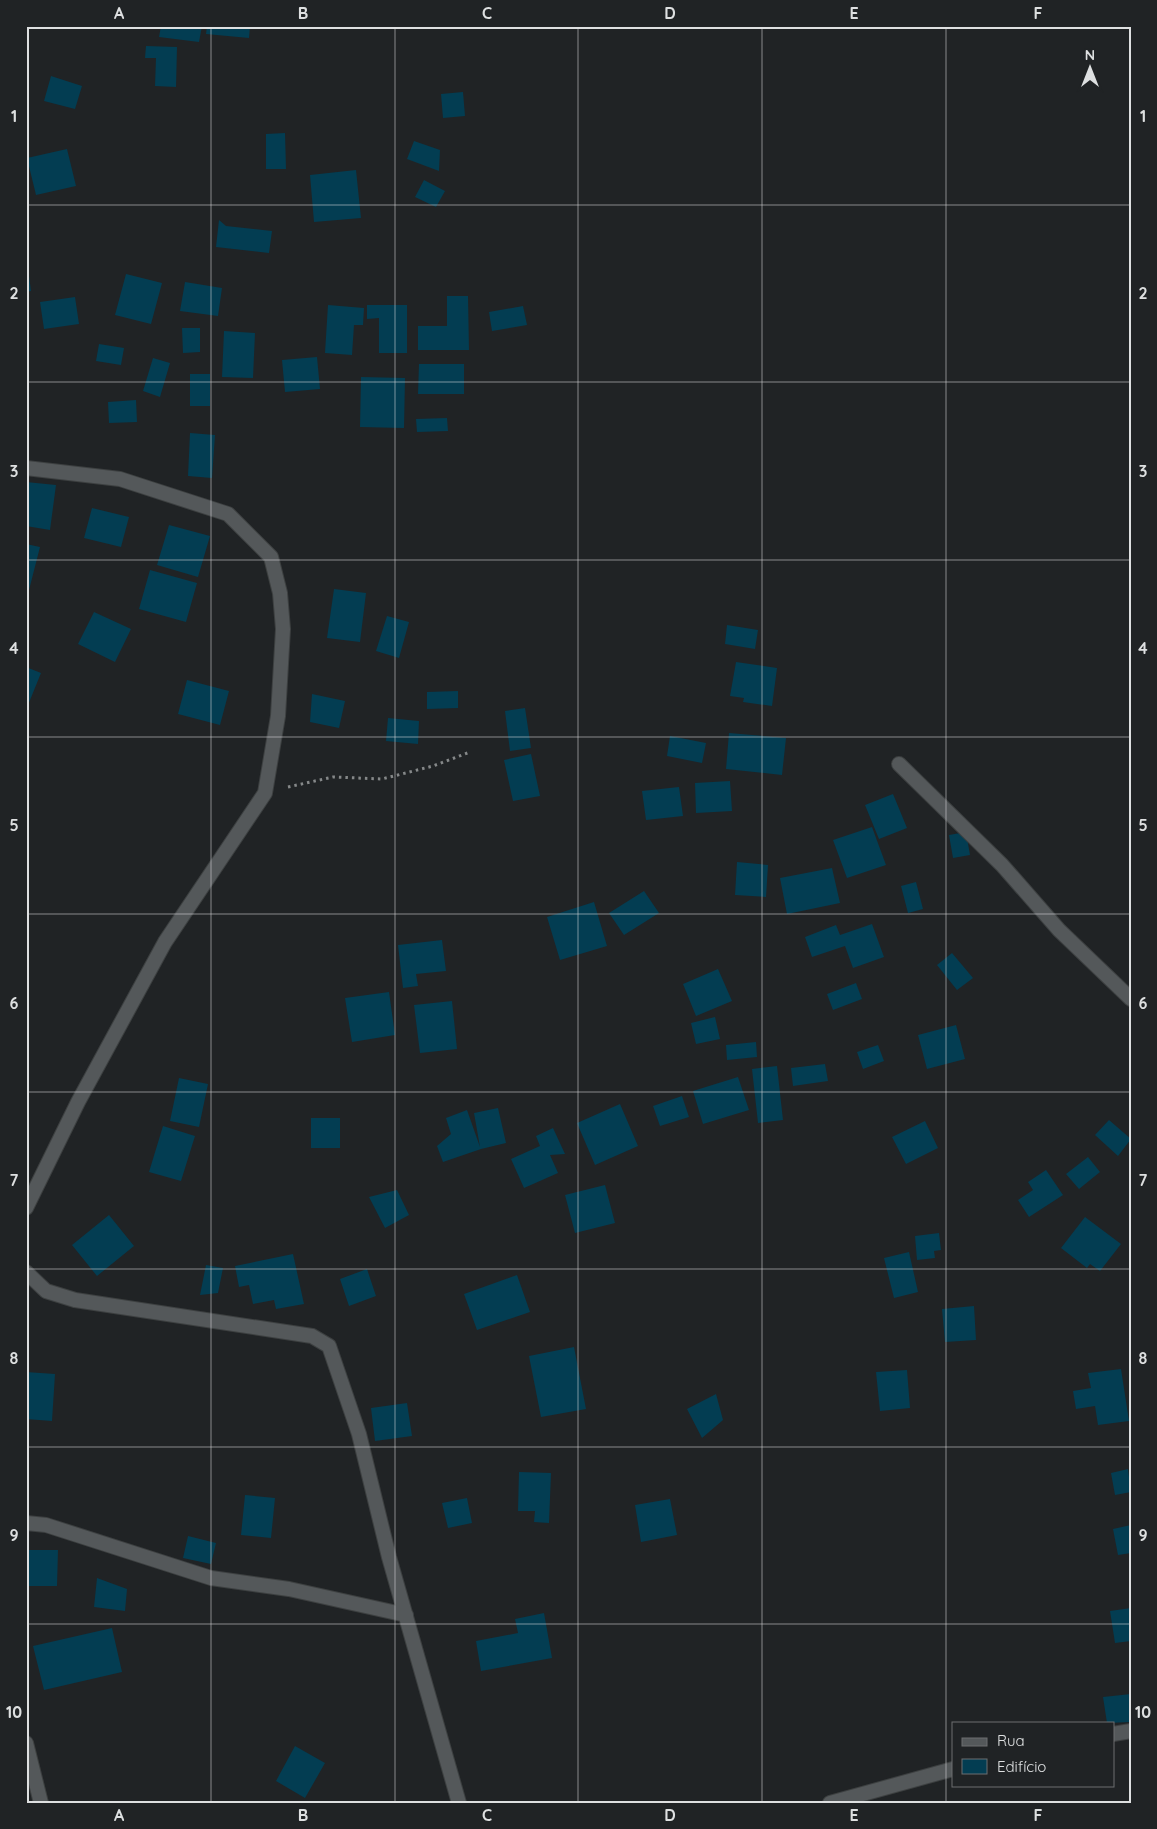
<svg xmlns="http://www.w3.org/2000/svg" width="1157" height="1829" viewBox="0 0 1157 1829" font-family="Quicksand,sans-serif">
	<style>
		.building { fill: #033d52 }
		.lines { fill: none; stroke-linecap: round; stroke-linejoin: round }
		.minor-casing { stroke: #3d4041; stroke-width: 16 }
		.path { stroke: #858889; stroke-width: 3; stroke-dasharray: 2.5 4; stroke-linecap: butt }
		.minor { stroke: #54585a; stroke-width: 14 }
		.grid { fill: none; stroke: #dee0e1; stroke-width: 1; stroke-opacity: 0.55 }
		.neatline { fill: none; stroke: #dee0e1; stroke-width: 2 }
		.grid-label { font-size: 16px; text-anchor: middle; font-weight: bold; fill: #dee0e1 }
	</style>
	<rect width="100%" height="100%" fill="#202325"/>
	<!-- building -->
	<path class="building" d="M161 26H202L199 42 159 37Z
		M207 26H250L249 38 206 34Z
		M146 46 177 47 176 87 155 86 156 58H145Z
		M51 76 82 86 75 109 44 101Z
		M463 92 465 116 443 118 441 94Z
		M285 133 286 169H266V134Z
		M414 141 440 150 439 171 407 159Z
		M67 149 76 186 36 195 27 158Z
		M356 170 361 218 314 222 310 175Z
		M424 180 445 191 436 207 415 197Z
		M219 220 226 226 272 231 269 253 216 247Z
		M126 274 162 283 151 324 115 315Z
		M29 276 31 291 26 292V277Z
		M185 282 222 288 218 316 180 311Z
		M447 296H468L469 350H418V326H447Z
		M75 297 79 324 44 329 40 302Z
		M328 305 364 308 363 325H354L352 355 325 353Z
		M367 305H407V353H379V318L367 319Z
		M523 306 527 325 492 331 489 312Z
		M182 328H200V352L183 353Z
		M224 331 255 333 253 378 222 377Z
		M99 344 124 348 121 365 96 361Z
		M317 357 320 389 285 392 282 360Z
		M153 358 170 363 160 397 143 391Z
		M419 364H464V394H418Z
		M190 374H210V406H190Z
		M361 377 405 378 404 428 360 427Z
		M136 400 137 422 109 423 108 402Z
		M447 418 448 431 417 432 416 419Z
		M190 433 215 435 212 478 188 476Z
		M26 482 56 485 50 530 26 526Z
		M92 508 129 517 121 547 84 538Z
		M169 525 210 536 198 577 157 565Z
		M26 544 40 547 29 590 26 589Z
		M150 570 197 583 186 622 139 609Z
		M334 589 366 593 360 642 327 638Z
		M94 612 131 629 115 662 78 644Z
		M387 616 409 622 399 658 376 651Z
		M727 625 758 630 755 649 725 644Z
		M736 662 777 668 772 706 743 702 744 698 730 696Z
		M26 667 41 673 26 710Z
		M187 680 229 691 220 725 178 714Z
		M458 691V708L427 709V692Z
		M312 694 345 701 339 728 310 722Z
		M525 708 531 748 510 751 505 711Z
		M388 718 419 721 418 744 386 741Z
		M729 733 786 738 782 775 726 769Z
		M670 736 706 743 702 763 667 756Z
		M531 754 540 796 513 801 504 760Z
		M730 781 732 811 696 813 695 783Z
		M679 787 683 816 646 820 642 791Z
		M893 794 907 828 879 839 865 805Z
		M872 827 886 865 847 878 833 840Z
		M966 832 970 855 953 858 949 835Z
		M737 862 768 865 766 897 735 895Z
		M832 868 840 903 787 914 780 878Z
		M916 882 923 909 908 913 901 886Z
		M644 891 659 913 624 935 609 913Z
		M594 902 607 946 560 960 547 917Z
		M872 924 884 957 853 968 845 946 812 957 805 937 836 925 840 935Z
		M442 940 446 971 416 974 418 986 403 988 398 945Z
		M952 953 973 978 957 990 937 965Z
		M718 969 732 1001 696 1016 683 984Z
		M856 983 862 999 833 1010 827 994Z
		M389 992 395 1035 352 1042 345 998Z
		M452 1001 457 1049 420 1053 414 1005Z
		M715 1017 720 1039 696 1044 691 1023Z
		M956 1025 965 1059 927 1069 918 1035Z
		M756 1042 757 1057 727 1060 726 1045Z
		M878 1045 884 1061 863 1069 857 1052Z
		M825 1064 828 1081 793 1086 791 1068Z
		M777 1066 783 1120 758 1123 752 1069Z
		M738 1077 749 1110 703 1124 693 1091Z
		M179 1078 208 1084 199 1127 170 1121Z
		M682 1096 689 1117 660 1126 653 1106Z
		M620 1104 638 1146 595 1165 577 1123Z
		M498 1108 506 1143 481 1149 443 1162 437 1146 451 1134 446 1118 467 1110 480 1147 474 1113Z
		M311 1118H340V1148H311Z
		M1109 1120 1131 1139 1118 1156 1095 1135Z
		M925 1121 938 1148 906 1164 892 1137Z
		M163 1126 195 1136 181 1181 149 1172Z
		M553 1128 565 1154 550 1155 558 1173 524 1188 511 1159 540 1146 536 1136Z
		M1088 1157 1100 1172 1079 1189 1066 1174Z
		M1046 1170 1063 1195 1029 1217 1018 1200 1033 1190 1028 1182Z
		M605 1185 615 1223 575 1233 565 1195Z
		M397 1190 409 1215 385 1228 369 1197Z
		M109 1215 134 1246 97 1276 72 1245Z
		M1085 1217 1121 1244 1100 1271 1090 1264 1087 1268 1061 1248Z
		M939 1233 941 1250 934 1251 935 1258 917 1260 915 1236Z
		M909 1252 918 1292 894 1298 884 1258Z
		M293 1254 304 1304 276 1309 274 1300 253 1304 249 1285 239 1287 235 1266Z
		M206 1265 223 1268 218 1293 200 1295Z
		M367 1269 376 1296 349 1306 340 1279Z
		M517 1275 530 1312 477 1330 464 1294Z
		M974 1306 976 1340 945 1342 942 1309Z
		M574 1347 586 1409 541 1417 529 1356Z
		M1121 1369 1129 1421 1098 1425 1095 1406 1076 1409 1073 1391 1091 1388 1088 1373Z
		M907 1370 910 1408 880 1411 876 1372Z
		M26 1372 55 1374 52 1421 26 1419Z
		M716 1394 723 1420 702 1438 687 1409Z
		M407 1403 412 1436 375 1441 371 1408Z
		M1128 1469 1131 1492 1115 1495 1111 1473Z
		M519 1472 551 1473 549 1523 534 1522 535 1511H518Z
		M245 1495 275 1498 271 1538 241 1535Z
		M467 1498 472 1523 448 1528 442 1503Z
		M670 1499 677 1535 641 1542 635 1505Z
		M1131 1525V1553L1118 1555 1113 1529Z
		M188 1536 216 1543 211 1564 183 1558Z
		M26 1550H58L57 1586H26Z
		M97 1578 127 1589 125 1611 94 1607Z
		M1131 1608V1641L1115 1643 1110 1611Z
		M544 1613 552 1658 481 1671 476 1641 518 1633 515 1619Z
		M112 1628 122 1672 44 1690 33 1646Z
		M1131 1694V1722L1107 1723 1103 1697Z
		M295 1746 325 1763 305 1798 276 1781Z"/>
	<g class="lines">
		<!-- minor casing -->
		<g class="minor-casing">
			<path id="minor" d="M26 468 120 479 228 514 271 557 280 593 283 629 278 716 265 793 165 942 78 1102 26 1208
				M899 764 1002 865 1059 930 1131 999
				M26 1272 46 1291 75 1300 312 1336 329 1346 359 1434 389 1557 459 1803
				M26 1523 46 1525 211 1578 289 1589 406 1615
				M1113 1734 1131 1731
				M26 1743 41 1803
				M830 1803 953 1769"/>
		</g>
		<!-- path -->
		<path class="path" d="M288 787 333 777 382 779 433 766 470 752"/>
		<!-- minor -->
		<use href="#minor" class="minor"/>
	</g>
	<!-- grid -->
	<path class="grid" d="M211 26V1803M395 26V1803M578 26V1803M762 26V1803M946 26V1803M26 205H1131M26 382H1131M26 560H1131M26 737H1131M26 914H1131M26 1092H1131M26 1269H1131M26 1447H1131M26 1624H1131"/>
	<!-- border -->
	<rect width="1157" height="1829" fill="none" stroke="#202325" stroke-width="55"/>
	<!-- legend -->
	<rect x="952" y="1722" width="162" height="65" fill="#202325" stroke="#6c6f70"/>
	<rect x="962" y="1738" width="25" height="8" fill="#54585a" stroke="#6c6f70"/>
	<text x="997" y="1746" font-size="15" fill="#dee0e1">Rua</text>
	<rect x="962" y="1759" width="25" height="15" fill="#033d52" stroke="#6c6f70"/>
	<text x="997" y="1772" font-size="15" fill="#dee0e1">Edifício</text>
	<!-- north arrow -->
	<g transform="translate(1090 68)" stroke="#202325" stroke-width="4" paint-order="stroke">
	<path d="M0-4L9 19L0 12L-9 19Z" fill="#dee0e1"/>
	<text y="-8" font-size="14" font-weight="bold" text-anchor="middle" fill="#dee0e1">N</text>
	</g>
	<rect x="28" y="28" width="1102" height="1774" class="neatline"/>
	<g class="grid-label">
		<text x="119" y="19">A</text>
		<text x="303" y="19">B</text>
		<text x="487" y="19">C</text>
		<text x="670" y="19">D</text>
		<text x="854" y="19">E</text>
		<text x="1038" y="19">F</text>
		<text x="14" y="122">1</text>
		<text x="1143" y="122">1</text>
		<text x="14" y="299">2</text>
		<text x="1143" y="299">2</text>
		<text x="14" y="477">3</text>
		<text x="1143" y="477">3</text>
		<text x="14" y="654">4</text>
		<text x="1143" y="654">4</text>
		<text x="14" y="831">5</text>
		<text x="1143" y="831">5</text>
		<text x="14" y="1009">6</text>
		<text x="1143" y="1009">6</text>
		<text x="14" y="1186">7</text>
		<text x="1143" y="1186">7</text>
		<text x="14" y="1364">8</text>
		<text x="1143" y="1364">8</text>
		<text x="14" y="1541">9</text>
		<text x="1143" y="1541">9</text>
		<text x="14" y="1718">10</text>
		<text x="1143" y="1718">10</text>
		<text x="119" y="1821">A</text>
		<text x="303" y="1821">B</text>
		<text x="487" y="1821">C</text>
		<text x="670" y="1821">D</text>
		<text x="854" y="1821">E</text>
		<text x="1038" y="1821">F</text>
	</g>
</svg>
